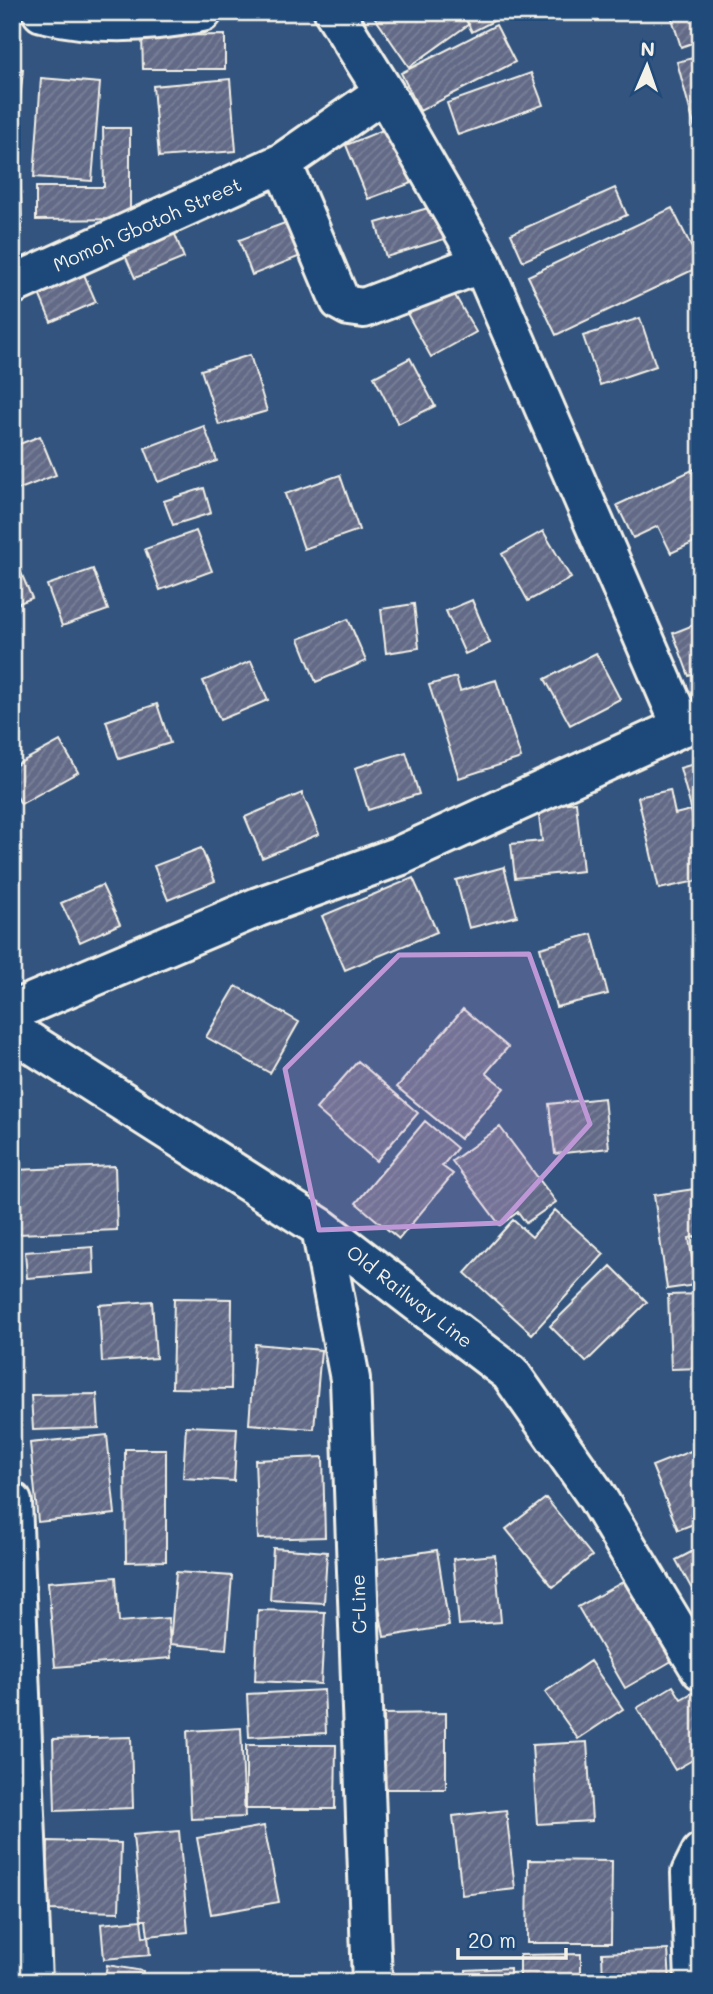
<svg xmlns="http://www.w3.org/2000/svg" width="713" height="1994" viewBox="0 0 713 1994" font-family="Mali,sans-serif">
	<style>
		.building { fill: url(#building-hatch); stroke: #f4f1e8; stroke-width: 2 }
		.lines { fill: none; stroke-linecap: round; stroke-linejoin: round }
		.minor-casing { stroke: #f4f1e8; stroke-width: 44 }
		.minor { stroke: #1f4a7a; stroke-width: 38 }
		.marked { fill: #be98d6; fill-opacity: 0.2; stroke: #be98d6; stroke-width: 5; stroke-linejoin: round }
		.labels { text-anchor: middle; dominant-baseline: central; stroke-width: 5; stroke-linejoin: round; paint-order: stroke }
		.street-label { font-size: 19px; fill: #f4f1e8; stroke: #1f4a7a }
	</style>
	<defs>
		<pattern id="building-hatch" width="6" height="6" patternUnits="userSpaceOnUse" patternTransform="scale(1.75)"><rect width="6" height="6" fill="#636b87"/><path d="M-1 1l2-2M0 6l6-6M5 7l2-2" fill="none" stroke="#7a8198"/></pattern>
	</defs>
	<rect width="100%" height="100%" fill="#33547e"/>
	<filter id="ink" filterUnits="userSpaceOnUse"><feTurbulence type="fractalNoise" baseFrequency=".0143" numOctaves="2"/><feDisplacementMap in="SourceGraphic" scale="14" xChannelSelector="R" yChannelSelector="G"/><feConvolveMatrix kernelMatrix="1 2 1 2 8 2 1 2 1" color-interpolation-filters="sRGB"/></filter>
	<g filter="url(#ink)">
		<!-- building -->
		<path class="building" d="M371 12H460L469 24 409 67Z
			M462 12H511L472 32Z
			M670 12H701V40L681 47Z
			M496 25 515 62 420 111 401 73Z
			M225 35V69H143L142 36Z
			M701 56V151L677 62Z
			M12 68 23 69 15 159H12Z
			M531 73 543 105 458 135 447 103Z
			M41 78 100 83 92 181 34 177Z
			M230 79 236 151 159 157 153 86Z
			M395 125 417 181 368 199 346 145Z
			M103 128H130V219L36 220V187H104Z
			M20 167 22 225H12V168Z
			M615 188 627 215 523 261 511 234Z
			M435 206 444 239 386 257 376 223Z
			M701 206V231L694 208Z
			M672 208 701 266 556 335 528 276Z
			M293 220 306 254 252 275 239 240Z
			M171 224 184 258 135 278 120 244Z
			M79 263 96 302 51 322 34 282Z
			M448 283 476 332 431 357 404 308Z
			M640 318 656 366 600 385 583 336Z
			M250 355 267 411 219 425 201 370Z
			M410 358 435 406 398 424 374 377Z
			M204 426 217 461 158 482 145 448Z
			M40 436 56 475 12 492V447Z
			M701 466V539L671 553 658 526 633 538 617 505Z
			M340 475 359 530 304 549 285 494Z
			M204 488 211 513 173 525 164 501Z
			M196 531 212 571 160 590 145 549Z
			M543 531 571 578 528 601 502 554Z
			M15 559 32 598 12 606V560Z
			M93 569 108 610 62 626 47 585Z
			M472 600 490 643 465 654 446 611Z
			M414 604 419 648 386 653 381 609Z
			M348 619 366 661 316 682 299 639Z
			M701 622V672L689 676 673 633Z
			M596 653 620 699 570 725 545 679Z
			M251 661 268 700 220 720 203 681Z
			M456 677 460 691 496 680 521 758 459 778 429 685Z
			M157 704 170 743 119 759 106 721Z
			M60 741 78 772 21 804 12 788V767Z
			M406 752 419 794 368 810 355 768Z
			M701 762V845L680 768Z
			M670 790 675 814 691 810 701 857V880L659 889 638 797Z
			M302 793 319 834 262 858 245 817Z
			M576 802 583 871 515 878 511 844 542 841 538 807Z
			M201 848 215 881 168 900 154 866Z
			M504 867 517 916 469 928 456 880Z
			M413 878 437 932 345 970 322 916Z
			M102 885 120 924 80 942 61 903Z
			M592 934 608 994 556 1007 540 948Z
			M236 986 299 1022 270 1073 206 1037Z
			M463 1009 508 1047 486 1073 504 1088 460 1139 397 1087Z
			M358 1061 418 1113 376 1161 316 1109Z
			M604 1098 609 1148 555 1154 549 1104Z
			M425 1121 457 1148 442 1166 453 1174 399 1239 356 1203Z
			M500 1127 556 1202 526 1223 518 1212 500 1225 452 1161Z
			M115 1166 117 1230 18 1234 15 1170Z
			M701 1188V1236L689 1238 696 1285 667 1289 654 1195Z
			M555 1210 604 1254 532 1334 465 1273 513 1220 532 1237Z
			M93 1247 94 1273 27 1278 25 1252Z
			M611 1266 647 1302 586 1362 550 1326Z
			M701 1294V1368L671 1369 668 1295Z
			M174 1298 232 1299 231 1389 172 1388Z
			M152 1301 156 1358 102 1362 99 1305Z
			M255 1344 321 1350 314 1429 249 1424Z
			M97 1394 99 1428 33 1430 31 1395Z
			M186 1426 237 1428 234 1481 183 1478Z
			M107 1435 115 1514 38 1522 30 1443Z
			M701 1447V1521L678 1530 652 1466Z
			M125 1449H166V1561L126 1562Z
			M323 1457 325 1537 258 1539 255 1460Z
			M546 1498 592 1556 553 1587 506 1529Z
			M701 1547V1589L694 1593 676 1560Z
			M273 1548 327 1552 324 1603 270 1600Z
			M437 1550 449 1626 384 1637 371 1560Z
			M495 1555 501 1622 459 1625 453 1559Z
			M176 1572 232 1576 226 1649 170 1644Z
			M116 1577 119 1622 168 1618 171 1658 55 1667 48 1582Z
			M630 1578 677 1658 625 1688 578 1607Z
			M258 1610 325 1612 321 1684 255 1681Z
			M590 1661 623 1709 578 1739 545 1692Z
			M673 1686 681 1699 699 1689 701 1692V1755L675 1770 637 1708Z
			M324 1690 326 1733 249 1737 247 1694Z
			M446 1713V1789H385L384 1714Z
			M241 1728 245 1817 191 1819 187 1731Z
			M131 1737 133 1808 55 1811 53 1739Z
			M587 1742 592 1821 537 1824 532 1745Z
			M246 1745H336L335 1809H246Z
			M506 1810 515 1889 462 1895 453 1816Z
			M264 1826 279 1902 211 1914 197 1838Z
			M179 1831 188 1932 148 1936 146 1920H141L133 1835Z
			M48 1841 121 1843 119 1912 47 1910Z
			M528 1860 612 1861 611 1943H527Z
			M141 1920 143 1937 148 1936 150 1955 104 1959 101 1924Z
			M668 1950 670 1982H603L602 1953Z
			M581 1954V1982H520V1955Z
			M107 1965 143 1971 142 1982H104Z
			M510 1968V1982H466V1970Z
			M451 1979 452 1982H381V1980Z"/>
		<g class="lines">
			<!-- minor casing -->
			<g class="minor-casing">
				<path id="minor" d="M42 12C94 25 150 23 202 12
					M334 12 384 92 482 263 682 727
					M384 92 282 163 340 301 349 306 364 308 482 263
					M12 285 282 163
					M12 1011 258 907 399 856 701 718
					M12 1031 321 1228 510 1373 595 1494 701 1670
					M321 1228 350 1379 372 1982
					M12 1502 32 1982
					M695 1982 691 1873 701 1853"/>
			</g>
			<!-- minor -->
			<use href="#minor" class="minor"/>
		</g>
	</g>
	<!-- marked area -->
	<path class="marked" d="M529 954 590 1124 501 1223 319 1230 285 1069 399 955Z"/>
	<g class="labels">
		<!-- street labels -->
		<g class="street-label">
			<text transform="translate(147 224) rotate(-24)">Momoh Gbotoh Street</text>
			<text transform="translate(410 1296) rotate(38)">Old Railway Line</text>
			<text transform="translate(358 1604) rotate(-92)">C-Line</text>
		</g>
	</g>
	<!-- margin -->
	<rect width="713" height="1994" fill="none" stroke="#1f4a7a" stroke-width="42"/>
	<rect x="21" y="21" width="671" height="1952" fill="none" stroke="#f4f1e8" stroke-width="2.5" filter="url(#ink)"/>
	<!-- north arrow -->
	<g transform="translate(647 66) rotate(2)" stroke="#1f4a7a" stroke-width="5" paint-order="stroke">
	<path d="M0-5L12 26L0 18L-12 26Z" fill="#f4f1e8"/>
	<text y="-10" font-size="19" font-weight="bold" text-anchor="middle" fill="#f4f1e8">N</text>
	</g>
	<!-- scale -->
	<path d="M458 1948v10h108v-10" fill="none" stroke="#f4f1e8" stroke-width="3.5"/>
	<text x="468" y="1948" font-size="21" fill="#f4f1e8" stroke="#1f4a7a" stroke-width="5" paint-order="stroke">20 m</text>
</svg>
